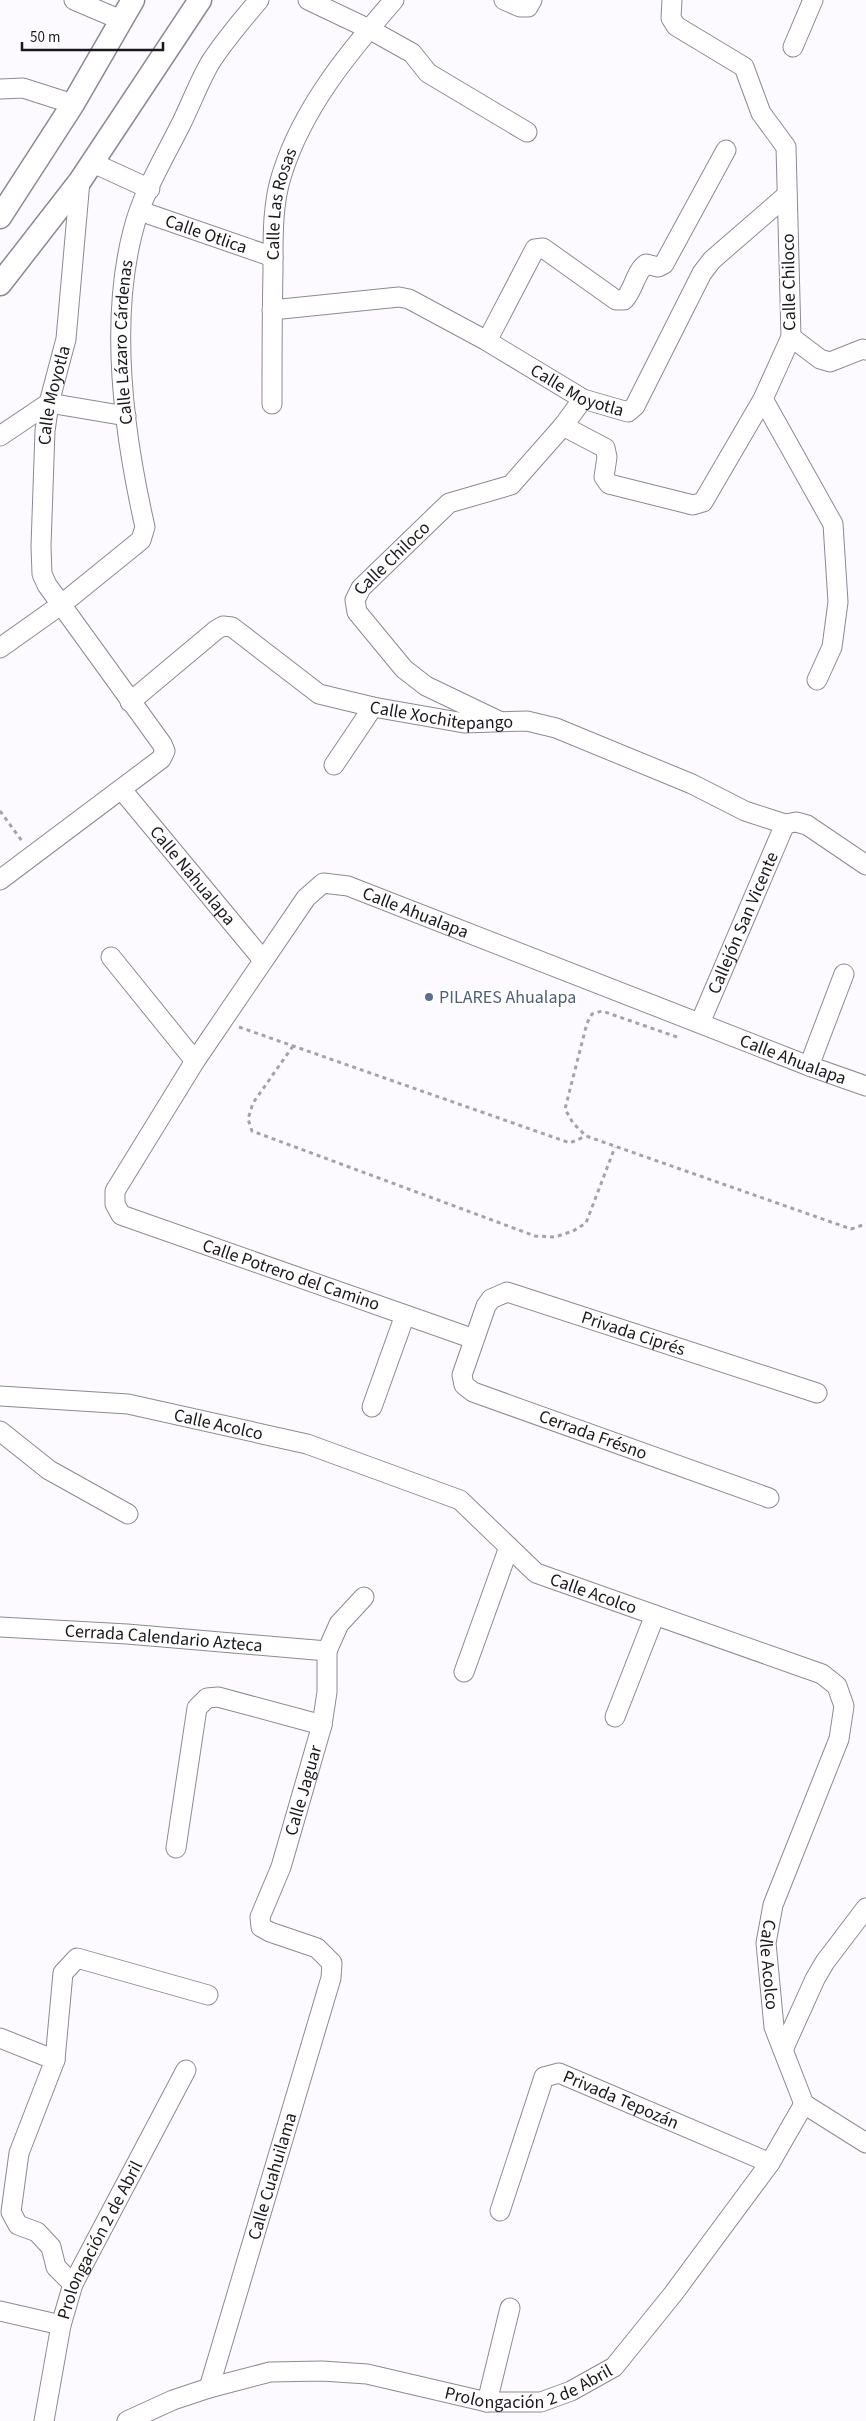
<svg xmlns="http://www.w3.org/2000/svg" width="866" height="2421" viewBox="0 0 866 2421" font-family="'Source Sans 3',sans-serif">
	<style>
		.lines { fill: none; stroke-linecap: round; stroke-linejoin: round }
		.minor-casing { stroke: #8e8895; stroke-width: 21 }
		.major-casing { stroke: #8e8895; stroke-width: 25 }
		.path { stroke: #a5a3a7; stroke-width: 3; stroke-dasharray: 4 4; stroke-linecap: butt }
		.minor { stroke: #fff; stroke-width: 19 }
		.major { stroke: #fff; stroke-width: 22 }
		.service-dot { fill: #5c6f8a; stroke: #fff; stroke-width: 2 }
		.labels { text-anchor: middle; dominant-baseline: central; stroke-width: 4; stroke-linejoin: round; paint-order: stroke }
		.street-label { font-size: 18px; fill: #1a181c; stroke: #fff }
		.service-label { font-size: 18px; fill: #4e5e75; stroke: #fff; text-anchor: start }
	</style>
	<rect width="100%" height="100%" fill="#fcfaff"/>
	<g class="lines">
		<!-- minor casing -->
		<g class="minor-casing">
			<g id="minor">
				<path d="M74 0 121 20"/>
				<path d="M308 0 369 29 412 53 428 73 527 132"/>
				<path d="M504 0 520 7H528L532 0"/>
				<path d="M793 47 813 0"/>
				<path d="M0 89 23 88 73 104"/>
				<path d="M91 162 150 189"/>
				<path id="s1" d="M140 211 273 257"/>
				<path id="s2" d="M272 310 399 297 409 299 487 341 583 399 628 412 635 406 702 273 712 260 787 195"/>
				<path d="M791 337 820 359 830 362 863 349 866 350"/>
				<path d="M487 341 535 249 543 248 616 300H624C634 290 635 272 646 264L658 267 664 264 726 150"/>
				<path d="M763 399 833 524 838 602 832 647 817 680"/>
				<path id="s3" d="M272 404C272 360 272 315 273 271 273 240 272 204 282 174 303 107 349 52 394 0"/>
				<path d="M563 426 583 399"/>
				<path d="M0 436 49 403 126 416"/>
				<path id="s4" d="M0 648 62 604 141 540 145 527C124 435 109 323 133 231 142 194 164 158 181 124 191 104 199 82 210 63 224 41 242 20 259 0"/>
				<path id="s5" d="M130 702 216 630 223 626 232 627 319 694 373 707 464 723 527 721 556 728 692 784 745 811 785 824 796 822 807 825 866 865"/>
				<path id="s6" d="M499 721 426 686 404 669 357 612 355 600 361 588 449 503 511 485 563 426 605 448 607 457 604 477 609 484 693 505 703 502 763 399 791 337 786 147 761 113 744 67 676 26 671 18 672 0"/>
				<path d="M334 765 373 707"/>
				<path id="s7" d="M122 790 263 960"/>
				<path id="s8" d="M0 880 161 759 165 751 162 744 47 585 42 574 41 546 45 431 49 403 66 339 80 181"/>
				<path d="M111 957 195 1061"/>
				<path id="s9" d="M700 1023 785 824"/>
				<path d="M809 1066 844 974"/>
				<path id="s10" d="M474 1339 121 1215 115 1204V1191L195 1061 306 898 323 883 348 886 809 1066 866 1086"/>
				<path id="s11" d="M0 1396 128 1404 307 1444 460 1500 536 1573 822 1674 837 1686 844 1706 839 1739 773 1905 766 1943 774 2027 804 2104"/>
				<path d="M372 1407 405 1315"/>
				<path d="M0 1431 49 1470 128 1514"/>
				<path id="s12" d="M769 1498 473 1392 464 1385 462 1375 486 1306 491 1299 507 1292 817 1393"/>
				<path id="s13" d="M0 1627 127 1634 327 1651"/>
				<path d="M464 1672 509 1547"/>
				<path d="M615 1717 655 1615"/>
				<path d="M176 1848 197 1708 207 1698 218 1697 322 1725"/>
				<path d="M0 2038 55 2060 19 2153 11 2212 18 2225 37 2232 51 2247 56 2267 73 2284"/>
				<path d="M783 2050 815 1979 825 1962 866 1908"/>
				<path d="M55 2060 63 1973 77 1958 208 1995"/>
				<path d="M804 2104 866 2143"/>
				<path id="s14" d="M500 2211 544 2077 559 2073 770 2163"/>
				<path d="M0 2311 61 2325"/>
				<path id="s15" d="M209 2388 331 1978 332 1963 317 1948 270 1932 261 1927 260 1917 281 1867 322 1725 327 1692V1651L339 1624 364 1597"/>
				<path d="M487 2402 510 2308"/>
				<path id="s16" d="M44 2421 61 2325 73 2284 186 2070"/>
				<path id="s17" d="M127 2421 173 2400 209 2388 270 2372 322 2371 367 2374 487 2402H541L571 2391 614 2367 673 2294 770 2163 804 2104"/>
			</g>
		</g>
		<!-- major casing -->
		<g class="major-casing">
			<path id="major" d="M0 217 73 104 133 0
				M0 284 80 181 200 0"/>
		</g>
		<!-- path -->
		<path class="path" d="M0 811 22 841
			M239 1027 570 1143 586 1136
			M677 1037 602 1011 592 1014 587 1023 565 1109 573 1123 586 1136 851 1229 866 1224
			M293 1046 253 1103 248 1119 252 1131 535 1236 555 1237 573 1231 586 1223 615 1147"/>
		<!-- minor -->
		<use href="#minor" class="minor"/>
		<!-- major -->
		<use href="#major" class="major"/>
	</g>
	<!-- markers -->
	<circle class="service-dot" cx="429" cy="997" r="5"/>
	<g class="labels">
		<!-- street labels -->
		<g class="street-label">
			<text stroke="none"><textPath href="#s3" startOffset="201">Calle Las Rosas</textPath></text>
			<text stroke="none"><textPath href="#s1" startOffset="70">Calle Otlica</textPath></text>
			<text transform="translate(789 282) rotate(-91)">Calle Chiloco</text>
			<text stroke="none"><textPath href="#s4" startOffset="378">Calle Lázaro Cárdenas</textPath></text>
			<text stroke="none"><textPath href="#s2" startOffset="330">Calle Moyotla</textPath></text>
			<text stroke="none"><textPath href="#s8" startOffset="606">Calle Moyotla</textPath></text>
			<text stroke="none"><textPath href="#s6" startOffset="251">Calle Chiloco</textPath></text>
			<text stroke="none"><textPath href="#s5" startOffset="364">Calle Xochitepango</textPath></text>
			<text stroke="none"><textPath href="#s7" startOffset="111">Calle Nahualapa</textPath></text>
			<text stroke="none"><textPath href="#s10" startOffset="870">Calle Ahualapa</textPath></text>
			<text stroke="none"><textPath href="#s9" startOffset="109">Callejón San Vicente</textPath></text>
			<text stroke="none"><textPath href="#s10" startOffset="1275">Calle Ahualapa</textPath></text>
			<text transform="translate(291 1275) rotate(19)">Calle Potrero del Camino</text>
			<text stroke="none"><textPath href="#s12" startOffset="568">Privada Ciprés</textPath></text>
			<text stroke="none"><textPath href="#s11" startOffset="221">Calle Acolco</textPath></text>
			<text transform="translate(593 1435) rotate(20)">Cerrada Frésno</text>
			<text stroke="none"><textPath href="#s11" startOffset="641">Calle Acolco</textPath></text>
			<text stroke="none"><textPath href="#s13" startOffset="164">Cerrada Calendario Azteca</textPath></text>
			<text stroke="none"><textPath href="#s15" startOffset="668">Calle Jaguar</textPath></text>
			<text stroke="none"><textPath href="#s11" startOffset="1196">Calle Acolco</textPath></text>
			<text stroke="none"><textPath href="#s14" startOffset="224">Privada Tepozán</textPath></text>
			<text stroke="none"><textPath href="#s15" startOffset="221">Calle Cuahuilama</textPath></text>
			<text stroke="none"><textPath href="#s16" startOffset="191">Prolongación 2 de Abril</textPath></text>
			<text stroke="none"><textPath href="#s17" startOffset="416">Prolongación 2 de Abril</textPath></text>
		</g>
		<!-- service labels -->
		<g class="service-label">
			<text x="439" y="997">PILARES Ahualapa</text>
		</g>
	</g>
	<!-- scale -->
	<path d="M22 42v8h141v-8" fill="none" stroke="#1a181c" stroke-width="2.5"/>
	<text x="30" y="42" font-size="15" fill="#1a181c" stroke="#ffffff" stroke-width="4" paint-order="stroke">50 m</text>
</svg>
